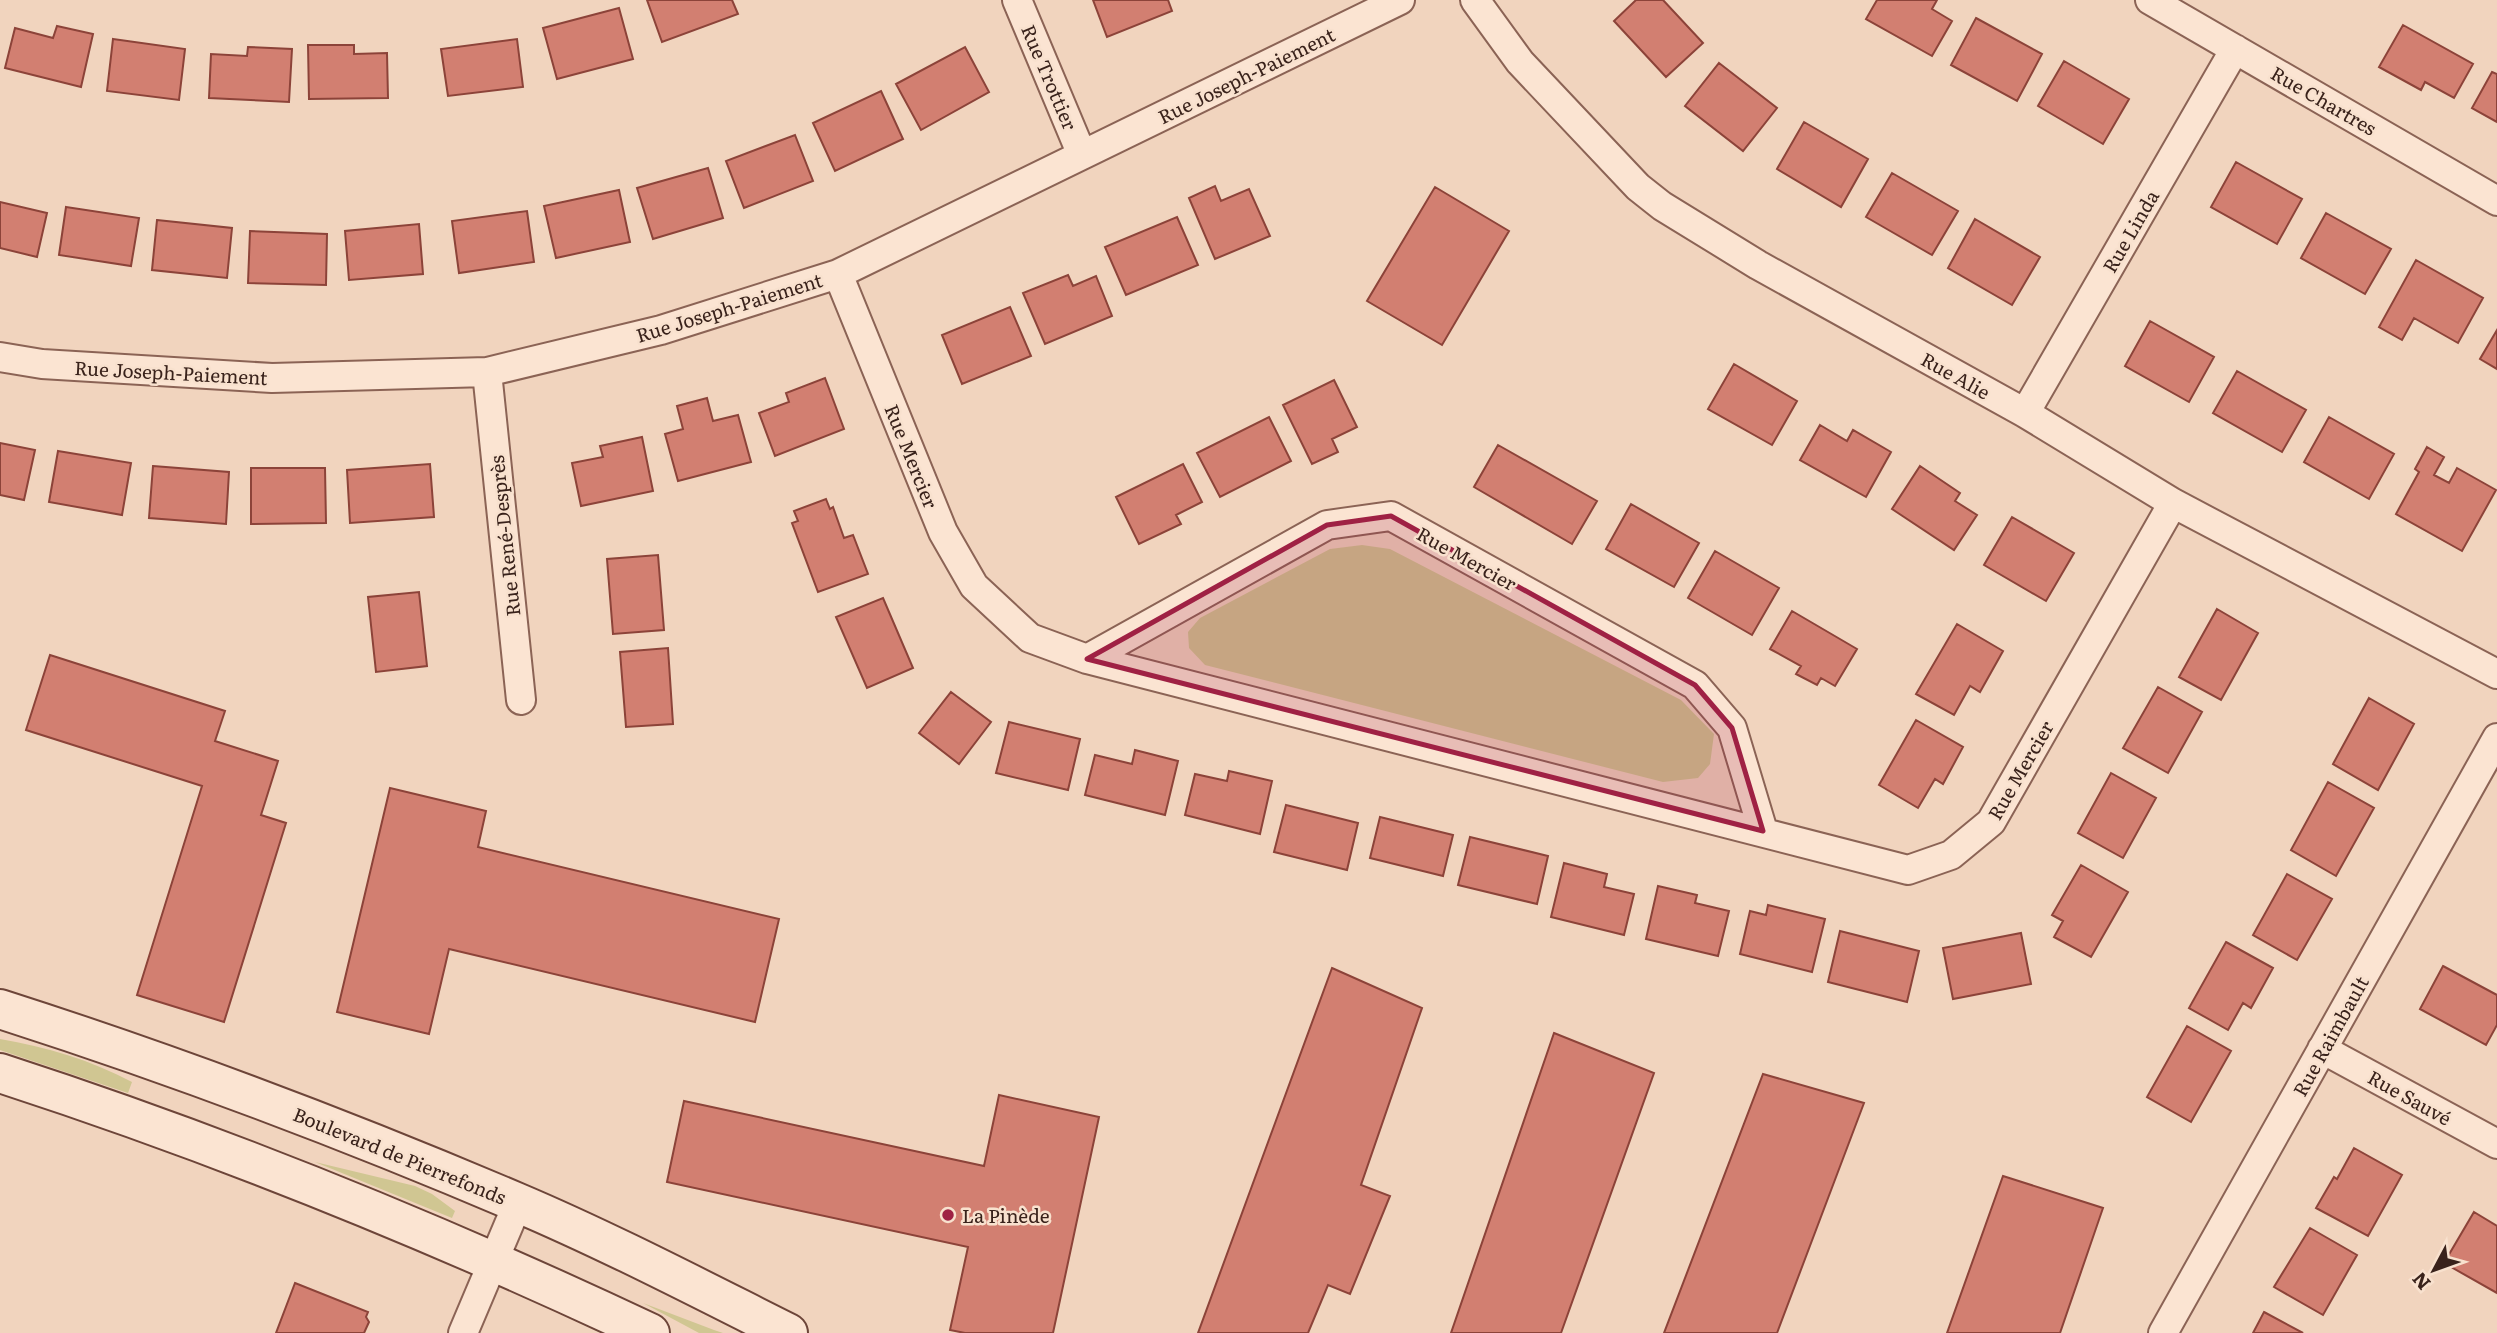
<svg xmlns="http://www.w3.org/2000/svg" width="2497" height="1333" viewBox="0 0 2497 1333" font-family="Literata,serif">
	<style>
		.green { fill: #d0c692 }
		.building { fill: #d27f71; stroke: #8c4339; stroke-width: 2 }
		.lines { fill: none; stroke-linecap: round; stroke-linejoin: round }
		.street-casing { stroke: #8b6355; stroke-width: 32 }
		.secondary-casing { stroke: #6d4539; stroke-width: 42 }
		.street { stroke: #fbe4d2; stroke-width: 28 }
		.secondary { stroke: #fbe4d2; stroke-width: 38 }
		.marked { fill: #9f2144; fill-opacity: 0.2; stroke: #9f2144; stroke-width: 5; stroke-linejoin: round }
		.poi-dot { fill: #9f2144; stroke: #f8e1ce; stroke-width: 2.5 }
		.labels { text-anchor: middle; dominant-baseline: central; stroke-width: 5; stroke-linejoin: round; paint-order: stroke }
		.street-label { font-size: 19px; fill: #39221b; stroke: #f8e1ce }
		.poi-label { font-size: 19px; fill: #39221b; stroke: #f8e1ce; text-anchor: start }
	</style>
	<rect width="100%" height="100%" fill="#f1d4be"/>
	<!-- green -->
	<path class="green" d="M1362 545 1390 549 1681 700 1714 734 1710 764 1698 778 1663 782 1205 665 1189 648 1188 632 1200 618 1330 549Z
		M0 1039C46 1047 91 1060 132 1082L128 1093 0 1050Z
		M315 1162 415 1186 432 1194 455 1211 452 1218Z
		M643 1303 714 1330 723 1333H699Z"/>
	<!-- building -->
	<path class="building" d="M647 0H732L738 14 662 42Z
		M1093 0H1168L1172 11 1107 37Z
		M1636 0H1663L1703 43 1666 77 1614 21Z
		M1877 0H1937L1932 9 1952 21 1932 56 1866 19Z
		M619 8 633 59 557 79 543 28Z
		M1976 18 2042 54 2017 101 1951 65Z
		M2403 25 2473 64 2454 98 2425 82 2421 90 2379 67Z
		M57 26 93 34 81 87 5 68 15 28 53 38Z
		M113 39 185 49 179 100 107 91Z
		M517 39 523 87 448 96 441 49Z
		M308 45H354V54L387 53 388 98 309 99Z
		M248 47 292 49 289 102 209 98 211 54 247 56Z
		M965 47 989 92 921 130 896 84Z
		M2064 61 2129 99 2103 144 2038 106Z
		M1719 63 1777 108 1743 151 1685 106Z
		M2492 72 2497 74V122L2472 108Z
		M881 91 903 139 835 171 813 123Z
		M1804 122 1868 159 1841 207 1777 169Z
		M795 135 813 181 744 208 726 161Z
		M2236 162 2302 199 2277 244 2211 207Z
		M708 168 723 218 653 239 637 188Z
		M1892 173 1958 211 1932 255 1866 217Z
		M1215 186 1221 201 1249 189 1270 236 1215 259 1189 198Z
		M1435 187 1509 231 1442 345 1367 301Z
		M619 190 630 242 556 258 544 206Z
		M0 202 47 213 37 257 0 248Z
		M66 207 139 218 131 266 59 255Z
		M527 211 534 262 459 273 452 221Z
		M2326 213 2391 249 2365 294 2301 258Z
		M1177 217 1198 265 1126 295 1105 247Z
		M1975 219 2040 257 2012 305 1948 268Z
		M157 220 232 228 227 278 152 270Z
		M419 224 423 274 349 280 345 231Z
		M250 231 327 234 326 285 248 283Z
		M2416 260 2483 298 2458 343 2414 318 2402 340 2379 327Z
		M1068 275 1073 286 1096 276 1112 316 1045 344 1023 293Z
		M1010 307 1031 356 962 384 942 335Z
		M2150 321 2214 357 2189 402 2125 366Z
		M2497 330V369L2480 359Z
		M1734 364 1797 401 1772 445 1708 409Z
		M2237 371 2306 410 2282 452 2213 413Z
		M825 378 844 429 775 456 759 413 789 402 786 393Z
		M1334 380 1357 427 1332 439 1338 452 1312 464 1283 405Z
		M707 398 713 421 738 415 751 462 678 481 665 434 683 429 677 406Z
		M1269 417 1291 461 1220 497 1197 453Z
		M2329 417 2394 454 2369 499 2304 462Z
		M1820 425 1847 441 1853 430 1891 452 1866 497 1800 460Z
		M642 437 653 491 581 506 572 463 603 457 600 446Z
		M0 443 35 450 24 500 0 495Z
		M1498 445 1597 501 1572 544 1474 487Z
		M2427 447 2444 457 2434 475 2449 483 2457 468 2496 490 2462 551 2396 514 2419 472 2415 469Z
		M58 451 131 463 122 515 49 502Z
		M430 464 434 517 350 523 347 470Z
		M1183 464 1202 502 1176 515 1181 524 1139 544 1116 497Z
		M153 466 229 472 226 524 149 518Z
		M1920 466 1960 493 1955 501 1977 515 1954 550 1892 509Z
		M251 468H325L326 523 251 524Z
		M826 499 830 509 833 507 844 538 853 535 868 574 818 592 792 523 798 521 794 511Z
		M1631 504 1699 543 1674 587 1606 549Z
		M2012 517 2074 553 2046 601 1984 565Z
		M1715 551 1779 588 1752 635 1688 598Z
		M658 555 664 630 613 634 607 559Z
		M419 592 427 666 376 672 368 597Z
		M883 598 913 668 867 688 836 617Z
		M2217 609 2258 633 2221 700 2179 677Z
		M1792 611 1857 649 1835 686 1821 678 1817 685 1796 674 1801 666 1770 649Z
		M1957 624 2003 651 1980 692 1970 686 1954 715 1916 694Z
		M668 648 673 724 626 727 620 652Z
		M50 655 225 711 215 741 278 761 261 815 286 823 224 1022 137 995 202 786 26 730Z
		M2158 687 2202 712 2168 773 2123 748Z
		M951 692 991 722 959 764 919 733Z
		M2369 698 2414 724 2378 790 2333 764Z
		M1916 720 1963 747 1943 784 1935 779 1918 808 1879 785Z
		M1009 722 1080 739 1068 790 996 773Z
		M1135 750 1178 761 1165 815 1085 795 1095 755 1132 764Z
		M1229 771 1272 781 1260 834 1185 815 1195 774 1227 781Z
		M2111 773 2156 798 2123 858 2078 833Z
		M2328 782 2374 808 2336 876 2291 850Z
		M390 788 486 811 478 847 779 919 755 1022 449 949 429 1034 337 1012Z
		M1286 805 1358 823 1347 870 1274 852Z
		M1380 817 1453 835 1443 876 1370 858Z
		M1470 837 1548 856 1537 904 1458 885Z
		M1564 863 1607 874 1604 887 1634 894 1624 935 1551 917Z
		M2081 865 2128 892 2091 957 2054 937 2063 921 2052 915Z
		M2287 874 2332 899 2297 960 2253 935Z
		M1658 886 1697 895 1695 903 1729 911 1718 956 1646 939Z
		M1768 905 1825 919 1812 972 1740 954 1750 911 1766 915Z
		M1840 931 1919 951 1907 1002 1828 982Z
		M2021 933 2031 984 1953 999 1943 948Z
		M2226 942 2273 968 2251 1008 2243 1003 2228 1030 2189 1008Z
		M2443 966 2497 995V1025L2486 1045 2420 1009Z
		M1332 968 1422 1008 1361 1185 1390 1196 1350 1294 1328 1285 1308 1333H1198Z
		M2187 1026 2231 1051 2191 1122 2147 1097Z
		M1554 1033 1654 1073 1561 1333H1451Z
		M1763 1074 1864 1103 1777 1333H1664Z
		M999 1095 1099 1117 1053 1333H965L950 1330 968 1247 667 1182 684 1101 984 1166Z
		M2354 1148 2402 1175 2368 1236 2316 1208 2334 1177 2337 1179Z
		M2003 1176 2103 1208 2060 1333H1947Z
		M2474 1212 2497 1226V1293L2444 1263Z
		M2310 1228 2357 1255 2323 1315 2274 1287Z
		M295 1283 368 1312 366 1317 369 1322 364 1333H276Z
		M2264 1312 2303 1333H2253Z"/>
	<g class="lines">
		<!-- street casing -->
		<g class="street-casing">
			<path id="street" d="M1017 0 1082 155
				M1475 0 1520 62 1638 187 1662 206 1758 265 2025 413 2173 503 2497 674
				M2150 0 2497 201
				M838 274 943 532 974 586 1030 638 1087 659 1908 870 1951 855 1991 822 2173 503
				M0 357 42 364 272 378 487 372 661 330 838 274 1400 0
				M487 372 521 700
				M2025 413 2235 49
				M1087 659 1327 525 1391 516 1695 685 1732 728 1763 831
				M2322 1049 2497 1144
				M463 1333 518 1203
				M2163 1333 2497 738"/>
		</g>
		<!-- secondary casing -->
		<g class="secondary-casing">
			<path id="secondary" d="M0 1009C175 1065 347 1130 516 1202 608 1241 698 1288 788 1333
				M0 1073C222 1145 438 1233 650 1333"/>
		</g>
		<!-- street -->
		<use href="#street" class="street"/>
		<!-- secondary -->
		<use href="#secondary" class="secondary"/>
	</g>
	<!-- marked area -->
	<path class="marked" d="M1391 516 1695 685 1732 728 1763 831 1087 659 1327 525Z"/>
	<!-- markers -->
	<circle class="poi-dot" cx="948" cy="1215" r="7"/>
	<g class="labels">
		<!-- street labels -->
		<g class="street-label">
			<text transform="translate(1246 75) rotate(-26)">Rue Joseph-Paiement</text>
			<text transform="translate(1050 77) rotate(67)">Rue Trottier</text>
			<text transform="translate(2324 100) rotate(30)">Rue Chartres</text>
			<text transform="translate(2130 231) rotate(-60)">Rue Linda</text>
			<text transform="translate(729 307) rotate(-17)">Rue Joseph-Paiement</text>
			<text transform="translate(171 372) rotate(3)">Rue Joseph-Paiement</text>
			<text transform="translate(1956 375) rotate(29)">Rue Alie</text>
			<text transform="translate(912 456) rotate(68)">Rue Mercier</text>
			<text transform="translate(504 536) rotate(-96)">Rue René-Desprès</text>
			<text transform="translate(1467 558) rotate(29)">Rue Mercier</text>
			<text transform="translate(2020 770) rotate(-60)">Rue Mercier</text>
			<text transform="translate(2330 1036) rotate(-61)">Rue Raimbault</text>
			<text transform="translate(2410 1097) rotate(29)">Rue Sauvé</text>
			<text transform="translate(400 1155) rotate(22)">Boulevard de Pierrefonds</text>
		</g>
		<!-- poi labels -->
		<g class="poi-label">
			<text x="962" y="1215">La Pinède</text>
		</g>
	</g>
	<!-- north arrow -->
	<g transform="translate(2434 1270) rotate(229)" stroke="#f8e1ce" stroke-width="5" paint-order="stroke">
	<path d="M0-5L12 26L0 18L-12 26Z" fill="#39221b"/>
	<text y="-10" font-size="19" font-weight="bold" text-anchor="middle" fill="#39221b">N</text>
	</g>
</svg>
